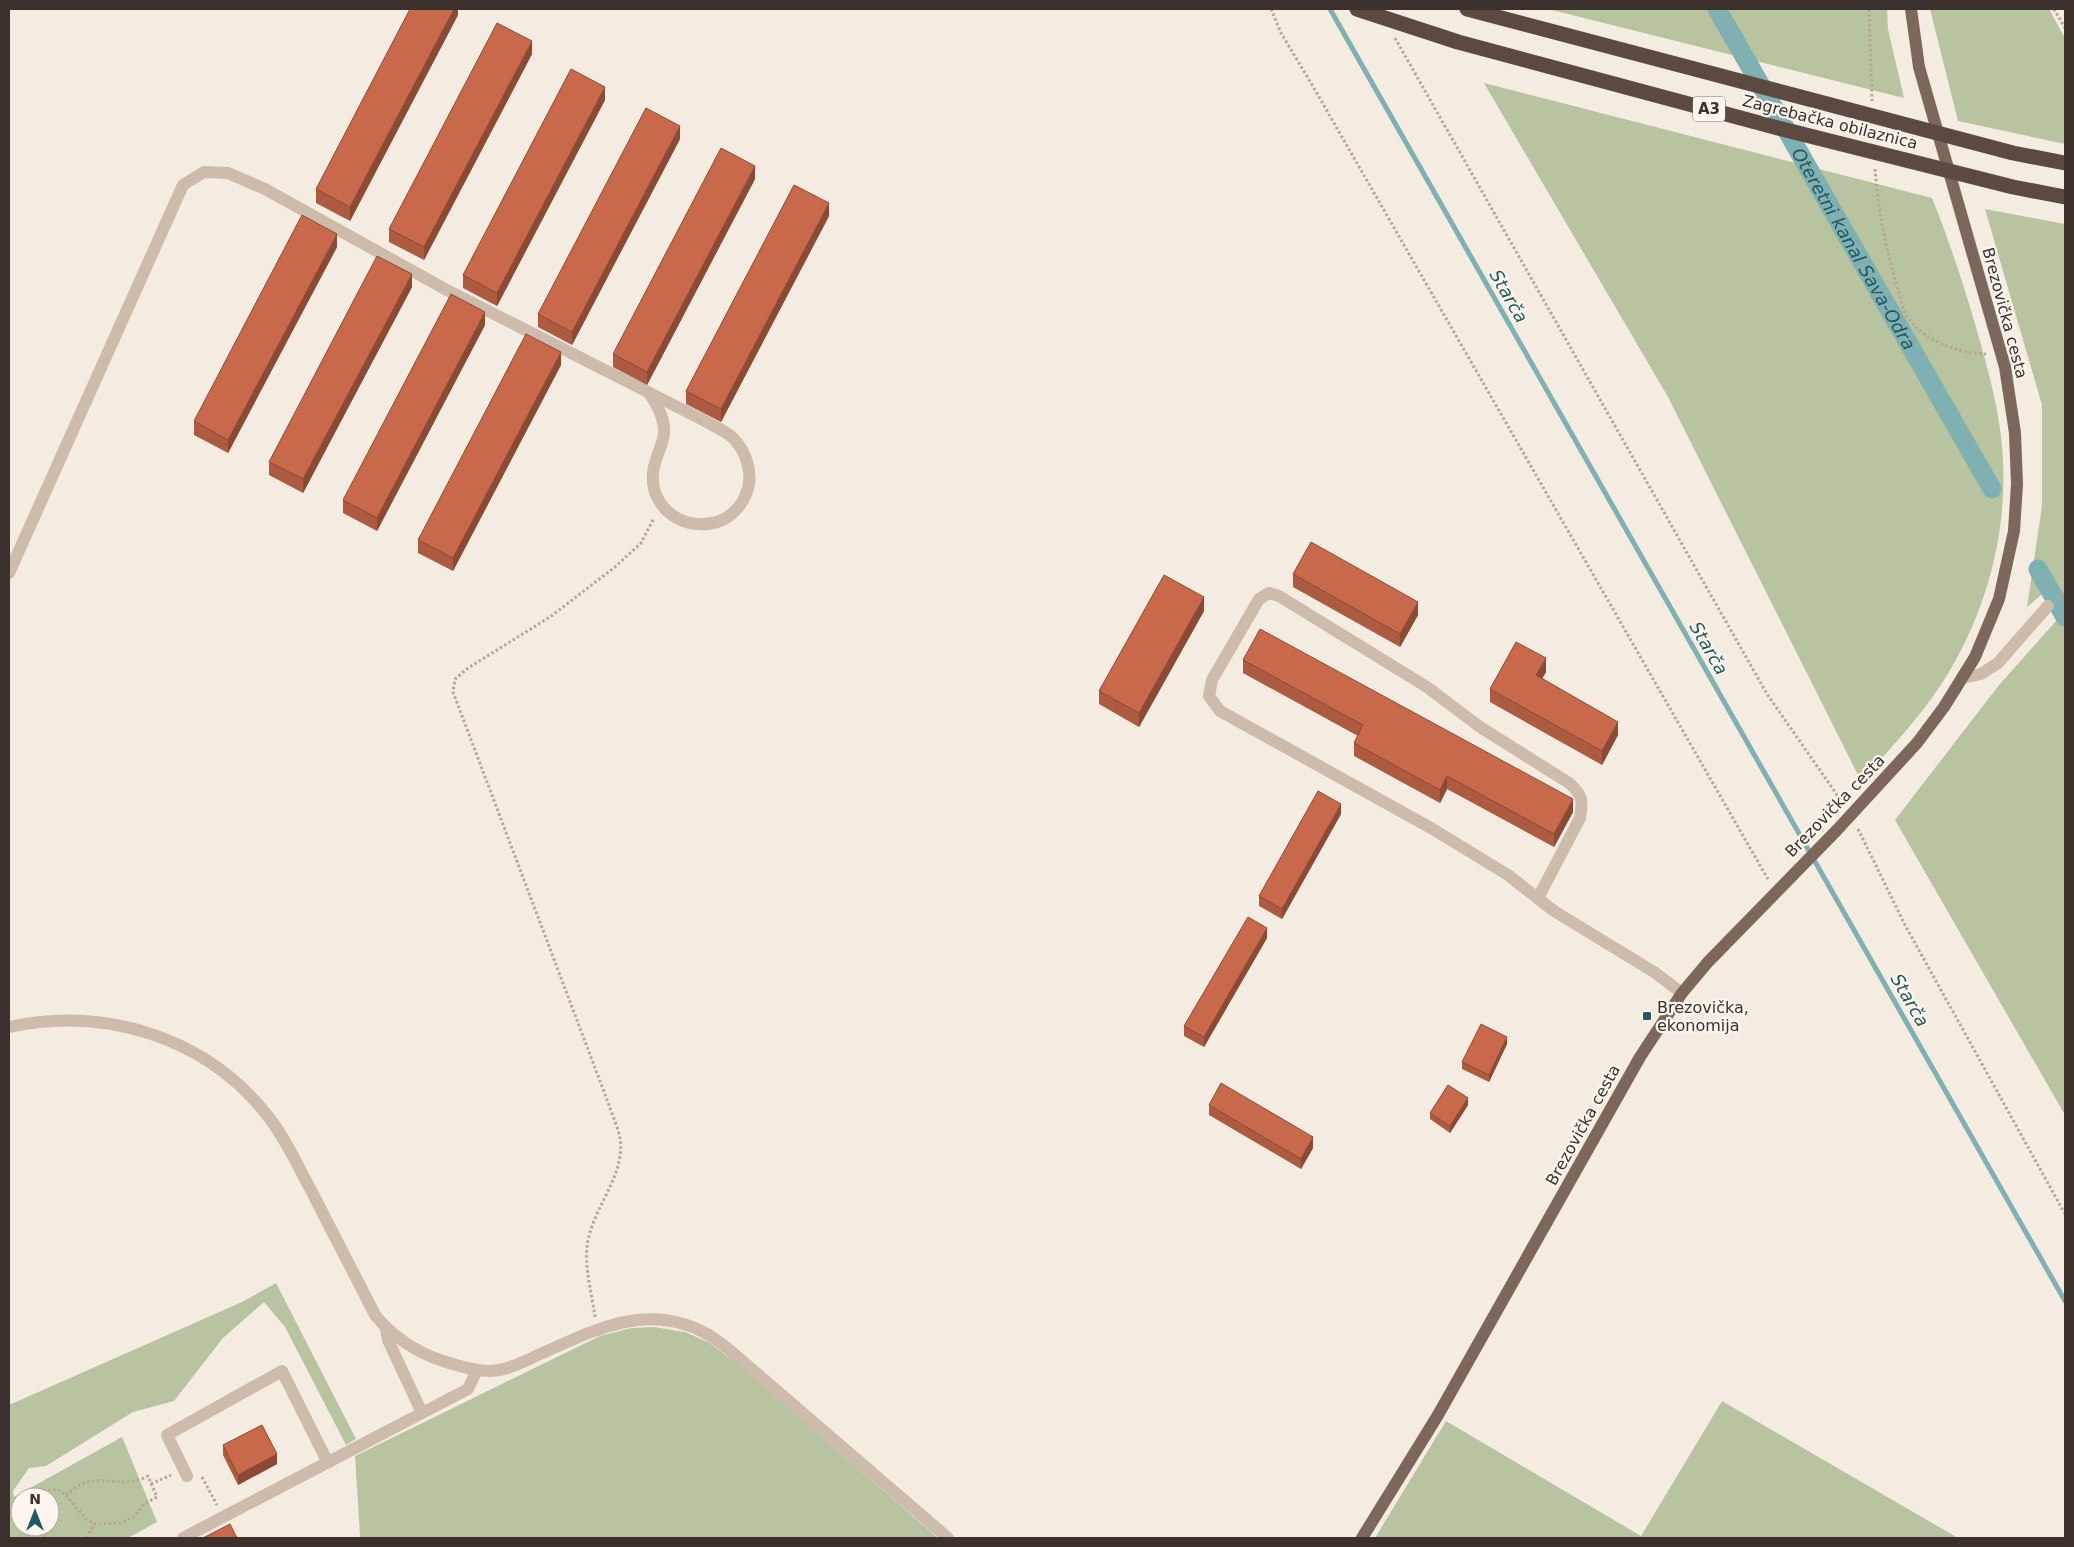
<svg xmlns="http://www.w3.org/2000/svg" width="2074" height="1547" viewBox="0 0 2074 1547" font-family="'DejaVu Sans',sans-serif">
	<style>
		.green { fill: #b8c4a0; fill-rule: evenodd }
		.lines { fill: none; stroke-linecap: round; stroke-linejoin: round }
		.stream { stroke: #7fb0b2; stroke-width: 5 }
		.canal { stroke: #7fb0b2; stroke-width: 19 }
		.path { stroke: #b9a596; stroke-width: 3; stroke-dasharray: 2.5 2.5; stroke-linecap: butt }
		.minor { stroke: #cdbbac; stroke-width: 12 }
		.major { stroke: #7d675c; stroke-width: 12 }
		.highway-bridge { stroke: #5c4a42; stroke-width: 15 }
		.wall { fill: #ac5a40 }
		.shaded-wall { fill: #8c4a34 }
		.building { fill: #c8694b; stroke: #8c4a34 }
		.poi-dot { fill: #1f5a5e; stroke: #fbf5ee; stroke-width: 2 }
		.labels { text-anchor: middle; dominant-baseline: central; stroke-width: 4.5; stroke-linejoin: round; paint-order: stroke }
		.shield { fill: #fbf5ee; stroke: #756b66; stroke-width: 1 }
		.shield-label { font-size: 15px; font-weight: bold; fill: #3b302b }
		.street-label { font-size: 16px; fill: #3b302b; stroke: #fbf5ee }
		.poi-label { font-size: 16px; fill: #3b302b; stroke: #fbf5ee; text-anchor: start }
		.water-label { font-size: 18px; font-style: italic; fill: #1f5a5e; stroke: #fbf5ee }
	</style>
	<rect width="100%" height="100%" fill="#f4ebe1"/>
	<!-- green -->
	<path class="green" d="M1548 9H1887L1888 29 1904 98Z
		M1930 9H2049L2065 38V144L1958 121Z
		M1484 83 1932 198C1951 245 1966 292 1980 341 1988 370 1996 399 2000 429 2012 513 1992 600 1949 672 1925 712 1892 747 1861 781L1668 397Z
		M1985 209 2065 224V1115L1895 820 1999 685 2065 611 2050 587 2027 607 2042 506V405Z
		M276 1283 356 1439 346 1445 285 1327 264 1302 223 1338 174 1401 133 1412 46 1466 29 1468 13 1491 14 1497 122 1437 157 1522 128 1538H9V1405L242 1302ZM20 1497H50V1527H20Z
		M654 1327 685 1332 708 1342 738 1364 938 1538H359L360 1536 355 1456 600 1336 631 1328Z
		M1722 1401 1958 1538H1375L1446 1421 1641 1536Z"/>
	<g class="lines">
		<!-- stream -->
		<path class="stream" d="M1330 9 2065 1301"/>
		<!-- canal -->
		<g class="canal">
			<path id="s1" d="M1717 9 1992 489"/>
			<path d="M2038 569 2065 617"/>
		</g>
		<!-- path -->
		<path class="path" d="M1271 9 1281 33 1311 83 1769 881
			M1869 9 1872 101
			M2054 9 2065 28
			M1395 38 1767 694 1842 802
			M1875 169C1878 211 1887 253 1899 293 1901 300 1902 309 1906 315 1922 340 1957 353 1986 354
			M2058 597 2065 593
			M1858 829 1905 925 2065 1214
			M595 1317C592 1294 585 1271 587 1248 590 1210 626 1177 620 1138 618 1127 612 1115 609 1105L453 692 455 679 468 668 550 617 615 567 641 543 654 518
			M202 1477 217 1505
			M151 1484 171 1475
			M30 1497 39 1491 57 1489 66 1495 86 1519 94 1524 120 1523 127 1520 135 1516 144 1504 157 1497 148 1476C118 1492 94 1467 66 1495
			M32 1527 47 1538
			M87 1538 94 1524"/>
		<!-- minor -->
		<path class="minor" d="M9 573 183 185 204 172 228 173 265 189 445 289 707 422C715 427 726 431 733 438 747 452 754 476 746 494 742 505 731 517 720 521 687 533 650 511 653 473 654 459 663 446 664 433 665 418 657 406 650 394
			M1963 678 1981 674 1998 663 2048 606
			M1538 898 1580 818C1583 800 1583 795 1569 783L1480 727 1427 687 1279 596 1269 593 1259 599 1212 680 1209 696 1220 711 1431 828 1508 875 1554 911 1654 972 1682 993
			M9 1027C104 1006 206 1037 267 1115 285 1137 297 1165 311 1190 332 1232 354 1273 375 1315 393 1337 416 1352 443 1361 459 1366 475 1371 491 1371 510 1370 528 1359 545 1352 598 1328 651 1302 707 1334 716 1339 724 1346 732 1352L948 1538
			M386 1328 388 1340 422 1413
			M187 1476 167 1435 282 1371 328 1463
			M183 1538 468 1389 477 1370"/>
		<!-- major -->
		<path class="major" d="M1362 1538 1438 1415 1640 1057 1682 993 1708 962 1837 830 1917 743 1944 707 1975 657 1999 599 2014 531 2017 484 2015 433 2005 367 1919 67 1911 9"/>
		<!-- highway-bridge -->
		<path class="highway-bridge" d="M1357 9 1458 42 1778 128 2013 187 2065 197
			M1467 9 2013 153 2065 163"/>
	</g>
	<!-- wall -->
	<path class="wall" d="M458 9V15L350 221 316 203V189Z
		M532 54 424 260 389 242V229Z
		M605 100 497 306 463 288V275Z
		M680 139 572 345 538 327V314Z
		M755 179 647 385 613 367V354Z
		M829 216 721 422 686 404V391Z
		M337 247 228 453 194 435V421Z
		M412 287 303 493 269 475V462Z
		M485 325 377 531 343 513V500Z
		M561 365 453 571 418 553V540Z
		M1293 574 1418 615 1400 647 1293 587Z
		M1204 611 1139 727 1099 704V691Z
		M1243 660 1573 812 1554 847 1447 789 1440 803 1354 756V743L1358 736 1243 673Z
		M1546 672 1542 678 1618 735 1602 765 1490 702V689Z
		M1341 814 1282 919 1259 906V896Z
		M1267 938 1204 1047 1184 1036V1026Z
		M1507 1044 1489 1082 1462 1069V1062Z
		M1209 1105 1313 1148 1301 1169 1209 1115Z
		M1468 1105 1450 1133 1430 1119V1113Z
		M223 1445 277 1464 238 1485 223 1455Z"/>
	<!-- shaded-wall -->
	<path class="shaded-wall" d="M454 9H458V15L350 221V207Z
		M532 41V54L424 260V247Z
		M605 87V100L497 306V293Z
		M680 126V139L572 345V332Z
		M755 166V179L647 385V372Z
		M829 203V216L721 422V409Z
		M337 234V247L228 453V440Z
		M412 274V287L303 493V479Z
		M485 312V325L377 531V518Z
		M561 352V365L453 571V558Z
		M1204 597V611L1139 727V713Z
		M1418 602V615L1400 647V634Z
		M1546 658V672L1536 689V675Z
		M1618 722V735L1602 765V751Z
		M1447 776V789L1440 803V790Z
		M1573 799V812L1554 847V834Z
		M1341 804V814L1282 919V909Z
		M1267 928V938L1204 1047V1037Z
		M1507 1037V1044L1489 1082V1075Z
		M1468 1098V1105L1450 1133V1126Z
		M1313 1137V1148L1301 1169V1159Z
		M277 1454V1464L238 1485V1475Z"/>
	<!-- building -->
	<path class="building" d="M410 9H454L350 207 316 189Z
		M497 23 532 41 424 247 389 229Z
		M571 69 605 87 497 293 463 275Z
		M646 108 680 126 572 332 538 314Z
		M721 148 755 166 647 372 613 354Z
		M794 185 829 203 721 409 686 391Z
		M302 215 337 234 228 440 194 421Z
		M377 256 412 274 303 479 269 462Z
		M451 294 485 312 377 518 343 500Z
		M526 334 561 352 453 558 418 540Z
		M1311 542 1418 602 1400 634 1293 574Z
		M1164 575 1204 597 1139 713 1099 691Z
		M1260 629 1573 799 1554 834 1447 776 1440 790 1354 743 1363 725 1243 660Z
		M1516 642 1546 658 1536 675 1618 722 1602 751 1490 689Z
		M1318 791 1341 804 1282 909 1259 896Z
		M1248 917 1267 928 1204 1037 1184 1026Z
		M1481 1024 1507 1037 1489 1075 1462 1062Z
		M1221 1083 1313 1137 1301 1159 1209 1105Z
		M1448 1085 1468 1098 1450 1126 1430 1113Z
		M262 1425 277 1454 238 1475 223 1445Z
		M230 1524 237 1538H203Z"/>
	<!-- markers -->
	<rect class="poi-dot" x="1642" y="1011" width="10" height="10" rx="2.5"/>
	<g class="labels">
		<!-- shield labels -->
		<rect class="shield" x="1693" y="96.5" width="32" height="25" rx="4"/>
		<g class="shield-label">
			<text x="1709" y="109">A3</text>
		</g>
		<!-- street labels -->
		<g class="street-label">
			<text transform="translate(1830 122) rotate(14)">Zagrebačka obilaznica</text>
			<text transform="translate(2005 313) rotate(75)">Brezovička cesta</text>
			<text transform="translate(1835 806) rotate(-46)">Brezovička cesta</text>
			<text transform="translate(1583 1125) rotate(-61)">Brezovička cesta</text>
		</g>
		<!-- poi labels -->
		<g class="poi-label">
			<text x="1657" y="1007">Brezovička,<tspan x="1657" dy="18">ekonomija</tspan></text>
		</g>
		<!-- water labels -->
		<g class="water-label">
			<text stroke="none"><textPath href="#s1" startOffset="276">Oteretni kanal Sava-Odra</textPath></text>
			<text transform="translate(1509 296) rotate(60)">Starča</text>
			<text transform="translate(1709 648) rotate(60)">Starča</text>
			<text transform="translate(1910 1000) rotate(60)">Starča</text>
		</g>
	</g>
	<!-- border -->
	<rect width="2074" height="1547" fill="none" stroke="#3b302b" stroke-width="20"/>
	<!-- north arrow -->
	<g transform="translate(35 1512)"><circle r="24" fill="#fbf5ee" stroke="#aea6a0"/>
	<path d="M0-4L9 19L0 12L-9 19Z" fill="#1f5a5e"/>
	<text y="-8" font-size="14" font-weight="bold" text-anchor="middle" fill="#3b302b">N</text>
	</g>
</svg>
